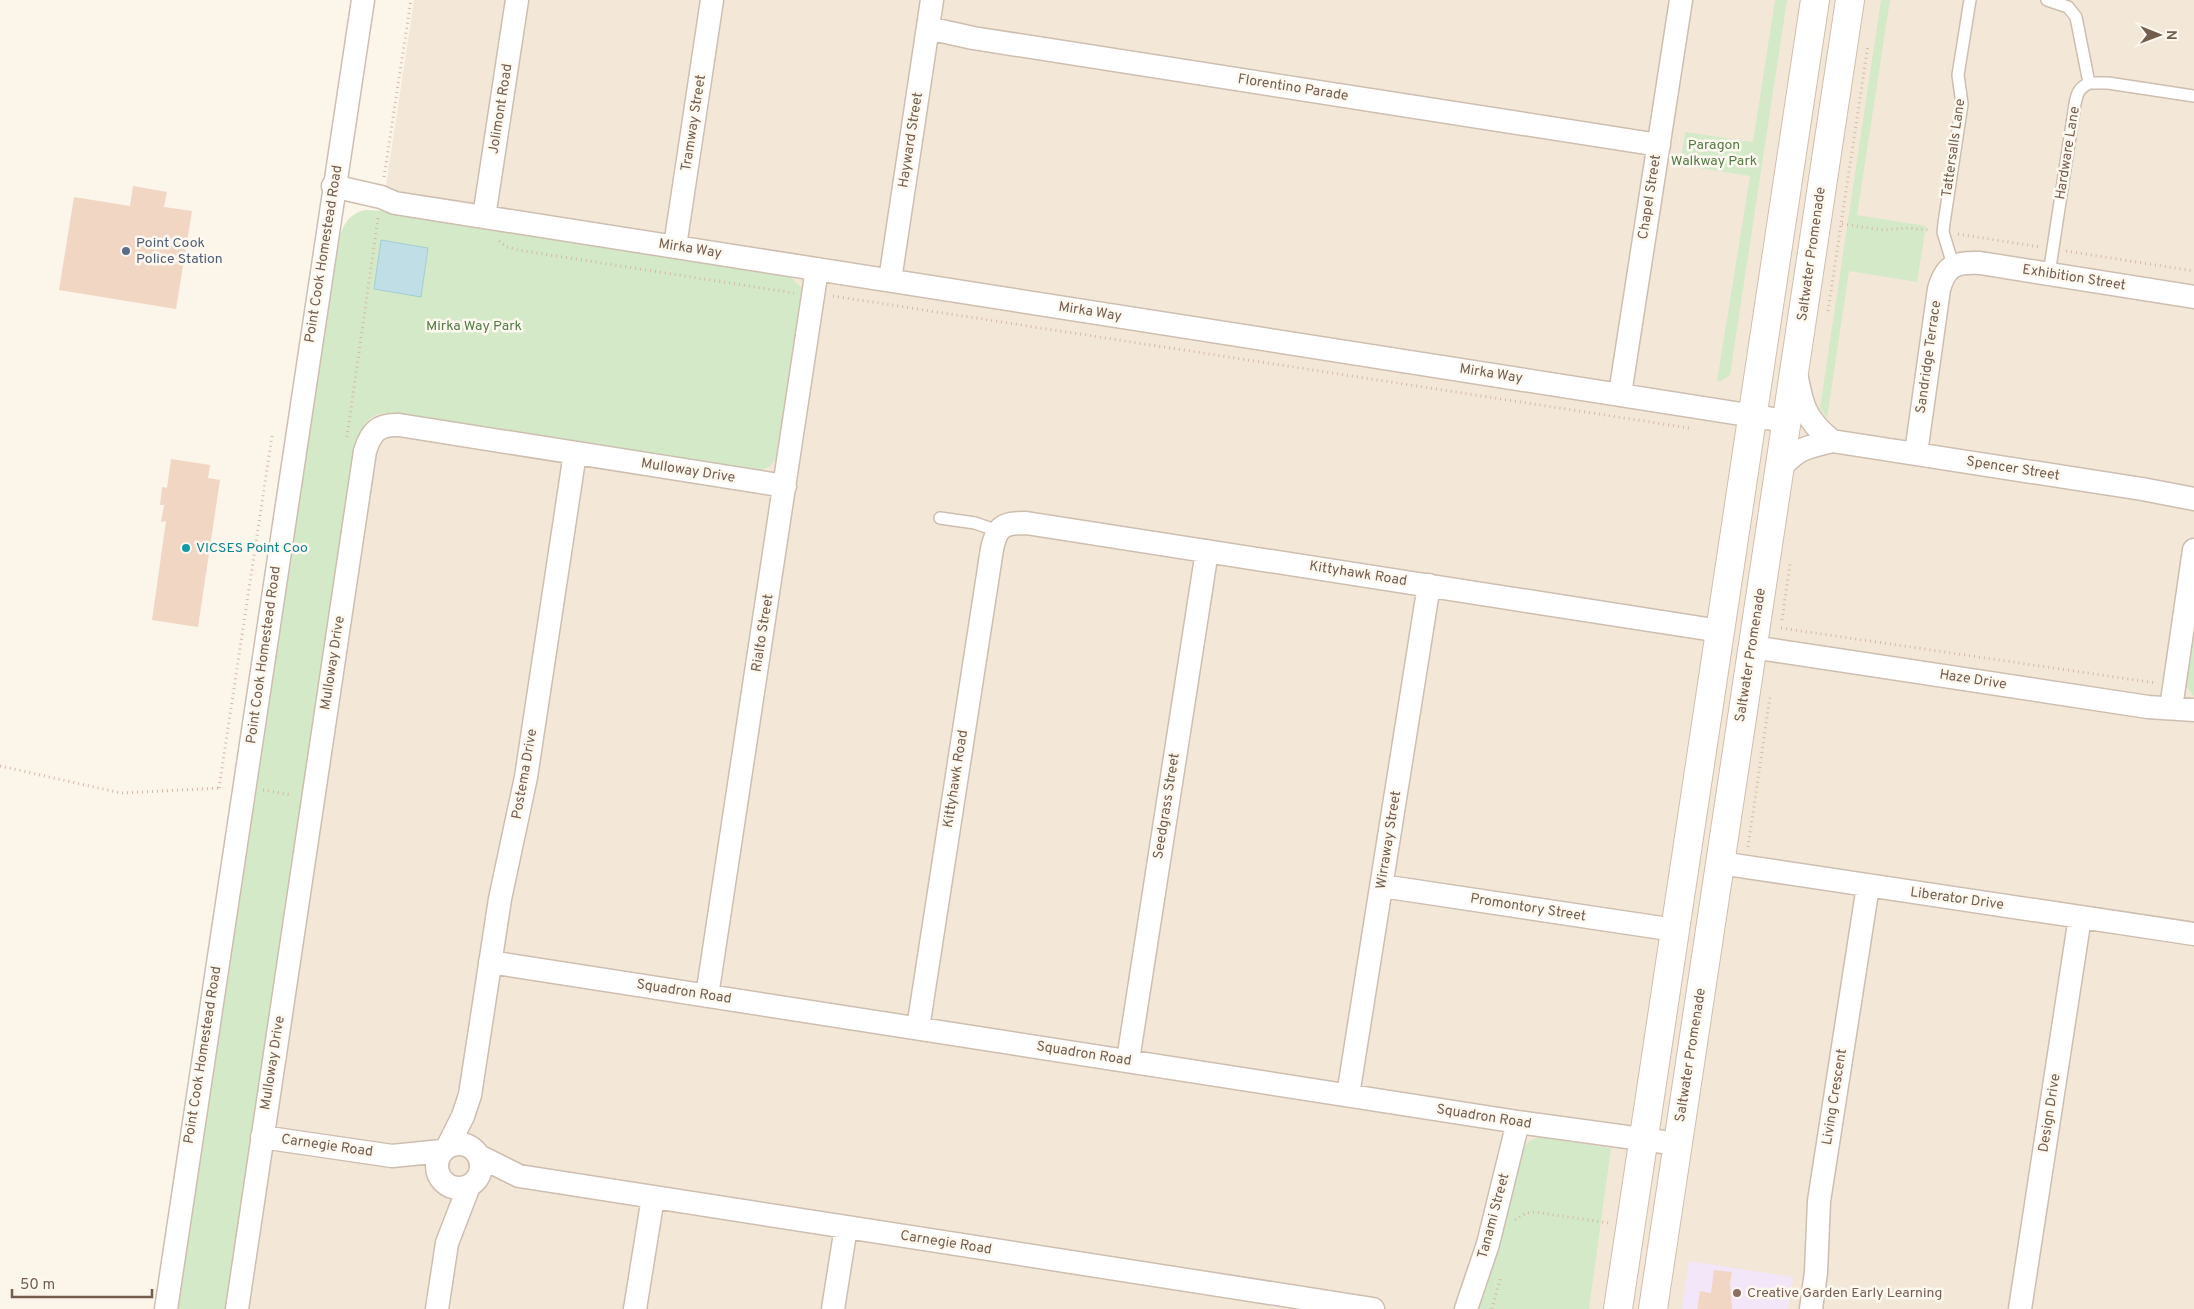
<svg xmlns="http://www.w3.org/2000/svg" width="2194" height="1309" viewBox="0 0 2194 1309" font-family="Overpass,sans-serif">
	<style>
		.residential { fill: #f3e8d8 }
		.education { fill: #f2e6f8 }
		.green { fill: #d4e9c8 }
		.water { fill: #bfdee5; stroke: #a5cdd6 }
		.building { fill: #f0d6c3 }
		.lines { fill: none; stroke-linecap: round; stroke-linejoin: round }
		.lane-casing { stroke: #cdbeb0; stroke-width: 14 }
		.street-casing { stroke: #cdbeb0; stroke-width: 25 }
		.secondary-casing { stroke: #d0bead; stroke-width: 30 }
		.path { stroke: #d5b9a5; stroke-width: 3; stroke-dasharray: 1 4; stroke-linecap: butt }
		.lane { stroke: #fff; stroke-width: 11 }
		.street { stroke: #fff; stroke-width: 22 }
		.secondary { stroke: #fff; stroke-width: 28 }
		.service-dot { fill: #5c6f8a; stroke: #fef9f0; stroke-width: 2 }
		.culture-dot { fill: #0f9aa8; stroke: #fef9f0; stroke-width: 2 }
		.education-dot { fill: #8d6e63; stroke: #fef9f0; stroke-width: 2 }
		.labels { text-anchor: middle; dominant-baseline: central; stroke-width: 5; stroke-linejoin: round; paint-order: stroke }
		.street-label { font-size: 14px; fill: #755d4e; stroke: #fef9f0 }
		.park-label { font-size: 14px; fill: #547a46; stroke: #fef9f0 }
		.service-label { font-size: 14px; fill: #4e5e75; stroke: #fef9f0; text-anchor: start }
		.culture-label { font-size: 14px; fill: #0d838f; stroke: #fef9f0; text-anchor: start }
		.education-label { font-size: 14px; fill: #785e54; stroke: #fef9f0; text-anchor: start }
	</style>
	<rect width="100%" height="100%" fill="#fcf5ea"/>
	<!-- residential -->
	<path class="residential" d="M414 0H2194V1309H228L361 430 387 179Z"/>
	<!-- education -->
	<path class="education" d="M1689 1261 1793 1277 1788 1309H1682Z"/>
	<!-- green -->
	<path class="green" d="M1775 0H1787L1730 375 1721 381H1717L1750 176 1680 165 1685 132 1753 142Z
		M1881 0H1890L1857 215 1926 226 1917 282 1849 271 1827 418 1820 408Z
		M366 210 384 211 790 277 801 287 803 296 778 457 769 467 759 471 386 413C374 413 366 420 361 431L228 1309H177L333 263C339 242 340 214 366 210Z
		M2194 599V696L2183 683Z
		M1538 1137 1611 1148 1589 1309H1476L1520 1154 1528 1142Z"/>
	<!-- water -->
	<path class="water" d="M381 240 428 248 421 297 374 289Z"/>
	<!-- building -->
	<path class="building" d="M133 186 167 192 164 207 192 211 176 309 59 290 74 197 130 206Z
		M171 459 210 465 208 478 220 480 198 627 152 620 166 521 161 522 164 505H160L162 487 167 488Z
		M1714 1270 1732 1272 1730 1283 1732 1309H1697L1700 1291 1711 1293Z"/>
	<g class="lines">
		<!-- lane casing -->
		<g class="lane-casing">
			<path id="lane" d="M2047 0 2068 7 2076 17 2089 83C2079 88 2077 93 2075 104L2049 274
				M2089 83H2108L2194 96
				M1953 265 1943 232 1944 223 1962 104 1958 75 1970 0
				M940 518 975 523 998 531"/>
		</g>
		<!-- street casing -->
		<g class="street-casing">
			<path id="street" d="M928 28 973 38 1659 145
				M333 186 381 197 395 203 1786 421
				M484 217 517 0
				M675 246 712 0
				M890 280 932 0
				M1796 373C1802 406 1805 419 1832 441
				M1620 394 1681 0
				M1916 453 1939 289C1946 265 1955 262 1980 263L2194 297
				M1780 468C1800 447 1805 448 1832 441L2142 489 2194 499
				M1752 647 2148 707 2194 710
				M2171 708 2194 550
				M1720 863 2194 934
				M1382 886 1675 930
				M490 962 1518 1122 1678 1144
				M707 996 817 269
				M918 1028 992 549C997 526 1003 523 1026 523L1720 631
				M1128 1060 1207 551
				M1348 1095 1429 585
				M262 1137 392 1156 442 1151
				M437 1166a22 22 0 1 1 44 0a22 22 0 1 1-44 0Z
				M448 1146 463 1116 470 1095 500 899 526 777 575 453
				M479 1156 519 1176 1373 1309
				M166 1309 363 0
				M237 1309 365 451C371 432 378 424 399 425L785 486
				M437 1309 447 1243 469 1186
				M635 1309 653 1197
				M833 1309 846 1227
				M1466 1309 1488 1244 1518 1122
				M1811 1309 1816 1272 1819 1201 1868 886
				M2020 1309 2080 917"/>
		</g>
		<!-- secondary casing -->
		<g class="secondary-casing">
			<path id="secondary" d="M1618 1309 1815 0
				M1653 1309 1850 0"/>
		</g>
		<!-- path -->
		<path class="path" d="M384 177 411 0
			M1842 224 1883 230 1908 228 1929 230
			M1958 234 2040 247
			M499 241 507 247 518 250 794 293
			M2066 251 2194 271
			M833 296 1689 428
			M1828 311 1868 45
			M347 437 378 218
			M1782 620 1790 564
			M1781 628 2156 683
			M0 766 121 793 220 788
			M219 788 272 436
			M263 790 292 795
			M1748 847 1770 697
			M1515 1220 1526 1213 1534 1212 1609 1223
			M1492 1309 1501 1276"/>
		<!-- lane -->
		<use href="#lane" class="lane"/>
		<!-- street -->
		<use href="#street" class="street"/>
		<!-- secondary -->
		<use href="#secondary" class="secondary"/>
	</g>
	<!-- markers -->
	<circle class="service-dot" cx="126" cy="251" r="5"/>
	<circle class="culture-dot" cx="186" cy="548" r="5"/>
	<circle class="education-dot" cx="1737" cy="1293" r="5"/>
	<g class="labels">
		<!-- street labels -->
		<g class="street-label">
			<text transform="translate(1293 88) rotate(9)">Florentino Parade</text>
			<text transform="translate(501 109) rotate(-81)">Jolimont Road</text>
			<text transform="translate(694 123) rotate(-81)">Tramway Street</text>
			<text transform="translate(911 140) rotate(-81)">Hayward Street</text>
			<text transform="translate(1954 148) rotate(-82)">Tattersalls Lane</text>
			<text transform="translate(2068 153) rotate(-81)">Hardware Lane</text>
			<text transform="translate(1650 197) rotate(-81)">Chapel Street</text>
			<text transform="translate(690 249) rotate(9)">Mirka Way</text>
			<text transform="translate(324 254) rotate(-81)">Point Cook Homestead Road</text>
			<text transform="translate(1812 254) rotate(-82)">Saltwater Promenade</text>
			<text transform="translate(2074 278) rotate(9)">Exhibition Street</text>
			<text transform="translate(1090 312) rotate(9)">Mirka Way</text>
			<text transform="translate(1929 357) rotate(-82)">Sandridge Terrace</text>
			<text transform="translate(1491 374) rotate(9)">Mirka Way</text>
			<text transform="translate(2013 469) rotate(9)">Spencer Street</text>
			<text transform="translate(688 471) rotate(9)">Mulloway Drive</text>
			<text transform="translate(1358 574) rotate(9)">Kittyhawk Road</text>
			<text transform="translate(763 633) rotate(-81)">Rialto Street</text>
			<text transform="translate(264 655) rotate(-82)">Point Cook Homestead Road</text>
			<text transform="translate(1751 655) rotate(-81)">Saltwater Promenade</text>
			<text transform="translate(333 663) rotate(-81)">Mulloway Drive</text>
			<text transform="translate(1973 680) rotate(9)">Haze Drive</text>
			<text transform="translate(525 774) rotate(-80)">Postema Drive</text>
			<text transform="translate(956 779) rotate(-81)">Kittyhawk Road</text>
			<text transform="translate(1167 806) rotate(-81)">Seedgrass Street</text>
			<text transform="translate(1389 840) rotate(-81)">Wirraway Street</text>
			<text transform="translate(1957 899) rotate(8)">Liberator Drive</text>
			<text transform="translate(1528 908) rotate(9)">Promontory Street</text>
			<text transform="translate(684 992) rotate(9)">Squadron Road</text>
			<text transform="translate(1084 1054) rotate(9)">Squadron Road</text>
			<text transform="translate(203 1055) rotate(-81)">Point Cook Homestead Road</text>
			<text transform="translate(1691 1055) rotate(-81)">Saltwater Promenade</text>
			<text transform="translate(273 1063) rotate(-81)">Mulloway Drive</text>
			<text transform="translate(1835 1097) rotate(-81)">Living Crescent</text>
			<text transform="translate(2050 1113) rotate(-81)">Design Drive</text>
			<text transform="translate(1484 1117) rotate(9)">Squadron Road</text>
			<text transform="translate(327 1146) rotate(8)">Carnegie Road</text>
			<text transform="translate(1494 1216) rotate(-75)">Tanami Street</text>
			<text transform="translate(946 1243) rotate(9)">Carnegie Road</text>
		</g>
		<!-- park labels -->
		<g class="park-label">
			<text x="1714" y="145">Paragon<tspan x="1714" dy="16">Walkway Park</tspan></text>
			<text x="474" y="326">Mirka Way Park</text>
		</g>
		<!-- service labels -->
		<g class="service-label">
			<text x="136" y="243">Point Cook<tspan x="136" dy="16">Police Station</tspan></text>
		</g>
		<!-- culture labels -->
		<g class="culture-label">
			<text x="196" y="548">VICSES Point Coo</text>
		</g>
		<!-- education labels -->
		<g class="education-label">
			<text x="1747" y="1293">Creative Garden Early Learning</text>
		</g>
	</g>
	<!-- north arrow -->
	<g transform="translate(2159 35) rotate(91)" stroke="#fef9f0" stroke-width="4" paint-order="stroke">
	<path d="M0-4L9 19L0 12L-9 19Z" fill="#755d4e"/>
	<text y="-8" font-size="14" font-weight="bold" text-anchor="middle" fill="#755d4e">N</text>
	</g>
	<!-- scale -->
	<path d="M12 1289v8h140v-8" fill="none" stroke="#755d4e" stroke-width="2.5"/>
	<text x="20" y="1289" font-size="15" fill="#755d4e" stroke="#fef9f0" stroke-width="4" paint-order="stroke">50 m</text>
</svg>
